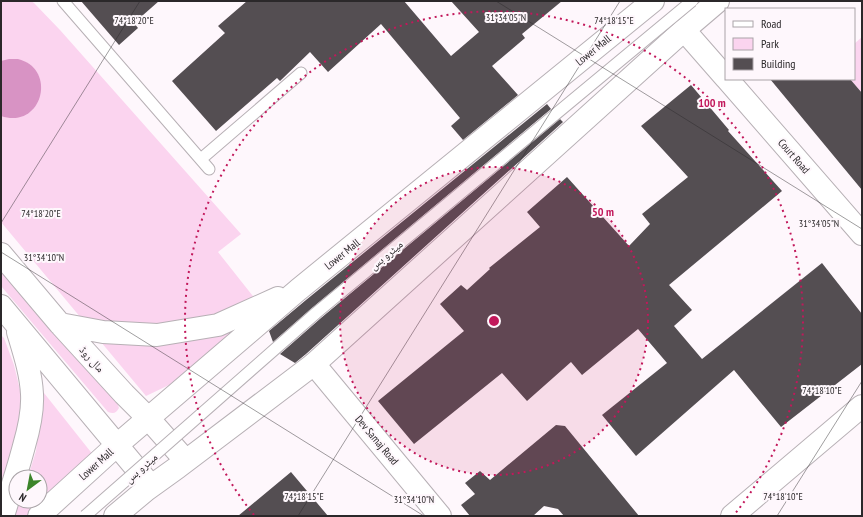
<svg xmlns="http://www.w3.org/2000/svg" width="863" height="517" viewBox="0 0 863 517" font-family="'PT Sans Narrow','Noto Naskh Arabic',sans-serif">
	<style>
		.green { fill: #fbd4ef }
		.water { fill: #d893c4 }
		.building { fill: #544e52 }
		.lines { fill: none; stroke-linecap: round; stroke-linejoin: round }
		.service-casing { stroke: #b7b0b5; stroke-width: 13 }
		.minor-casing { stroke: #b7b0b5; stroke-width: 24 }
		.secondary-casing { stroke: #b7b0b5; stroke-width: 24 }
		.primary-casing { stroke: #b7b0b5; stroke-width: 24 }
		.service { stroke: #fff; stroke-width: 11 }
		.minor { stroke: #fff; stroke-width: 22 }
		.secondary { stroke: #fff; stroke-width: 22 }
		.primary { stroke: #fff; stroke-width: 22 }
		.service-bridge-casing { stroke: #b7b0b5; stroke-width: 13; stroke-linecap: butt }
		.service-bridge { stroke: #fff; stroke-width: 11 }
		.ticks { fill: none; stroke: #2b282a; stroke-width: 1; stroke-opacity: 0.45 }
		.ring { fill: none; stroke: #c2185b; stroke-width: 2; stroke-dasharray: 2 4 }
		.labels { text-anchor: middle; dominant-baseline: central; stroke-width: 4; stroke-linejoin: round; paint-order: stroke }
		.street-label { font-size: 11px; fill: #2b282a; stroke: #fef7fc }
		.ticks-label { font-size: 10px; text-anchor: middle; fill: #2b282a; stroke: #fef7fc; stroke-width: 4; stroke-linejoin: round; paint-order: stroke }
		.centre { fill: #c2185b; stroke: #fef7fc; stroke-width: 2 }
		.ring-label { font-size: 12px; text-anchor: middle; font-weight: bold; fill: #c2185b; stroke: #fef7fc; stroke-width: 4; stroke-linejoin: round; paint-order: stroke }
	</style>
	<rect width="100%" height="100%" fill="#fef7fc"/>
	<!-- green -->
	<path class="green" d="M1 1H31L34 3 60 30 241 234 218 252 264 310 169 385 146 396 1 222Z
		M862 37V93L850 79H854V44Z
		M1 268 117 402 119 408C116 413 114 414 108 412L1 286Z
		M1 335 4 338 14 365 21 394V419L1 498Z
		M44 393 94 456 32 516H13L19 501H40V477H28L36 451 40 418V398Z"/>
	<!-- water -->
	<path class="water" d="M9 59C12 59 15 59 18 59 58 69 42 130 1 116V61Z"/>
	<!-- building -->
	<path class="building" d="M81 1H159L134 23 138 28 119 45Z
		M247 1H404L451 56 479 32 451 1H562L522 34 525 38 492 66 518 95 463 140 451 126 460 118 381 24 328 72 310 52 280 81 277 78 216 131 172 81 225 33 218 26Z
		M770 79H850L862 93V190Z
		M691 85 729 130 728 131 782 191 669 285 692 310 674 326 702 359 822 263 862 314V364L781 427 734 370 636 456 602 415 667 363 638 329 582 375 571 362 527 401 502 373 414 444 378 401 464 331 440 304 461 285 467 290 490 269 489 268 540 227 527 212 567 177 629 246 650 224 642 214 688 177 641 126Z
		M547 104 551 109 312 308 273 342 269 331 306 300Z
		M560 119 563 122 306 354 295 363 280 354 321 318Z
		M556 425 565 426 639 516H564L558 509 544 506 533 516H470L461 505 475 494 465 483 480 471 490 480Z
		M291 472 328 516H238Z"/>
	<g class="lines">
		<!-- service casing -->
		<g class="service-casing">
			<path id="service" d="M63 1 209 169
				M201 159 301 73"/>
		</g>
		<!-- minor casing -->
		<g class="minor-casing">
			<path id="minor" d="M684 30 726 78
				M727 79 862 234
				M732 516 862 406"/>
		</g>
		<!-- secondary casing -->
		<g class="secondary-casing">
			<path id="secondary" d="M314 364 440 516"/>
		</g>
		<!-- primary casing -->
		<g class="primary-casing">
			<path id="primary" d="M1 254 60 324 124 394 148 418 186 461
				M1 306 151 486
				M60 324 103 332 157 335 218 325 278 298
				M3 516C10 493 18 469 24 446 29 429 33 412 32 394 31 373 24 352 18 332
				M39 516 117 445 298 290 653 1
				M115 516 146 490 178 467 314 364 684 30 718 1"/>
		</g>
		<!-- service -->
		<use href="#service" class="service"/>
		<!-- minor -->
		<use href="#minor" class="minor"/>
		<!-- secondary -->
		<use href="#secondary" class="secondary"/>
		<!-- primary -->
		<use href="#primary" class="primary"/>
		<!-- service-bridge casing -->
		<g class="service-bridge-casing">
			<path id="service-bridge" d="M85 516 133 474 316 313 692 1"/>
		</g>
		<!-- service-bridge -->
		<use href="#service-bridge" class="service-bridge"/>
	</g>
	<!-- ticks -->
	<path class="ticks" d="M496 1 862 229M1 223 140 1M1 252 424 516M298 516 620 1M777 516 862 381"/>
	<!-- distance rings -->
	<circle cx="494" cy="321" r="154" fill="#c2185b" fill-opacity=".12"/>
	<g class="ring">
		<circle cx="494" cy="321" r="154"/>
		<path d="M254 515A309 309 0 1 1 734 515"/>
	</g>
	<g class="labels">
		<!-- street labels -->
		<g class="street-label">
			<text transform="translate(593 50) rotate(-39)">Lower Mall</text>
			<text transform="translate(794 156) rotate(49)">Court Road</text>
			<text transform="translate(342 254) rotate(-39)">Lower Mall</text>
			<text transform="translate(386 255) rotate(-40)">میٹرو بس</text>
			<text transform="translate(92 359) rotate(48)">مال روڈ</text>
			<text transform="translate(377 440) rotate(50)">Dev Samaj Road</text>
			<text transform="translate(96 464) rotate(-42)">Lower Mall</text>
			<text transform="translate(141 468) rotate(-41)">میٹرو بس</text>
		</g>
	</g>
	<g class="ticks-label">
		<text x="506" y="21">31°34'05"N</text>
		<text x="134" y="24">74°18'20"E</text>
		<text x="614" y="24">74°18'15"E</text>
		<text x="41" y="217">74°18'20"E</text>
		<text x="819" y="227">31°34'05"N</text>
		<text x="44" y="261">31°34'10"N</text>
		<text x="822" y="394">74°18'10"E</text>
		<text x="304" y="500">74°18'15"E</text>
		<text x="783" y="500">74°18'10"E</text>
		<text x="414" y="503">31°34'10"N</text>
	</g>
	<circle cx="494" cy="321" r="6" class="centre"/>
	<g class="ring-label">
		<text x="712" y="107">100 m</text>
		<text x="603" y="216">50 m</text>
	</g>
	<!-- border -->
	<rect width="863" height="517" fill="none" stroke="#2b282a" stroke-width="4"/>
	<!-- legend -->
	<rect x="725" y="8" width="130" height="72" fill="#fef7fc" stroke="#aaa4a8"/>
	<rect x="733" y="21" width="20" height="6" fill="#ffffff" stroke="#aaa4a8"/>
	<text x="761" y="28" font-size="12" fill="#2b282a">Road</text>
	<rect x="733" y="38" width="20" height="12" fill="#fbd4ef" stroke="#aaa4a8"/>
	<text x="761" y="48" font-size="12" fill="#2b282a">Park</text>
	<rect x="733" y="58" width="20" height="12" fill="#544e52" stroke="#aaa4a8"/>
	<text x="761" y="68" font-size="12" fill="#2b282a">Building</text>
	<!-- north arrow -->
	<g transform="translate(28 489) rotate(212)"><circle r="19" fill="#fef7fc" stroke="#aaa4a8"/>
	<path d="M0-3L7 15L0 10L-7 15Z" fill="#3c842a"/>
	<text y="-6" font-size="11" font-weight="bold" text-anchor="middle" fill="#2b282a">N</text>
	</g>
</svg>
